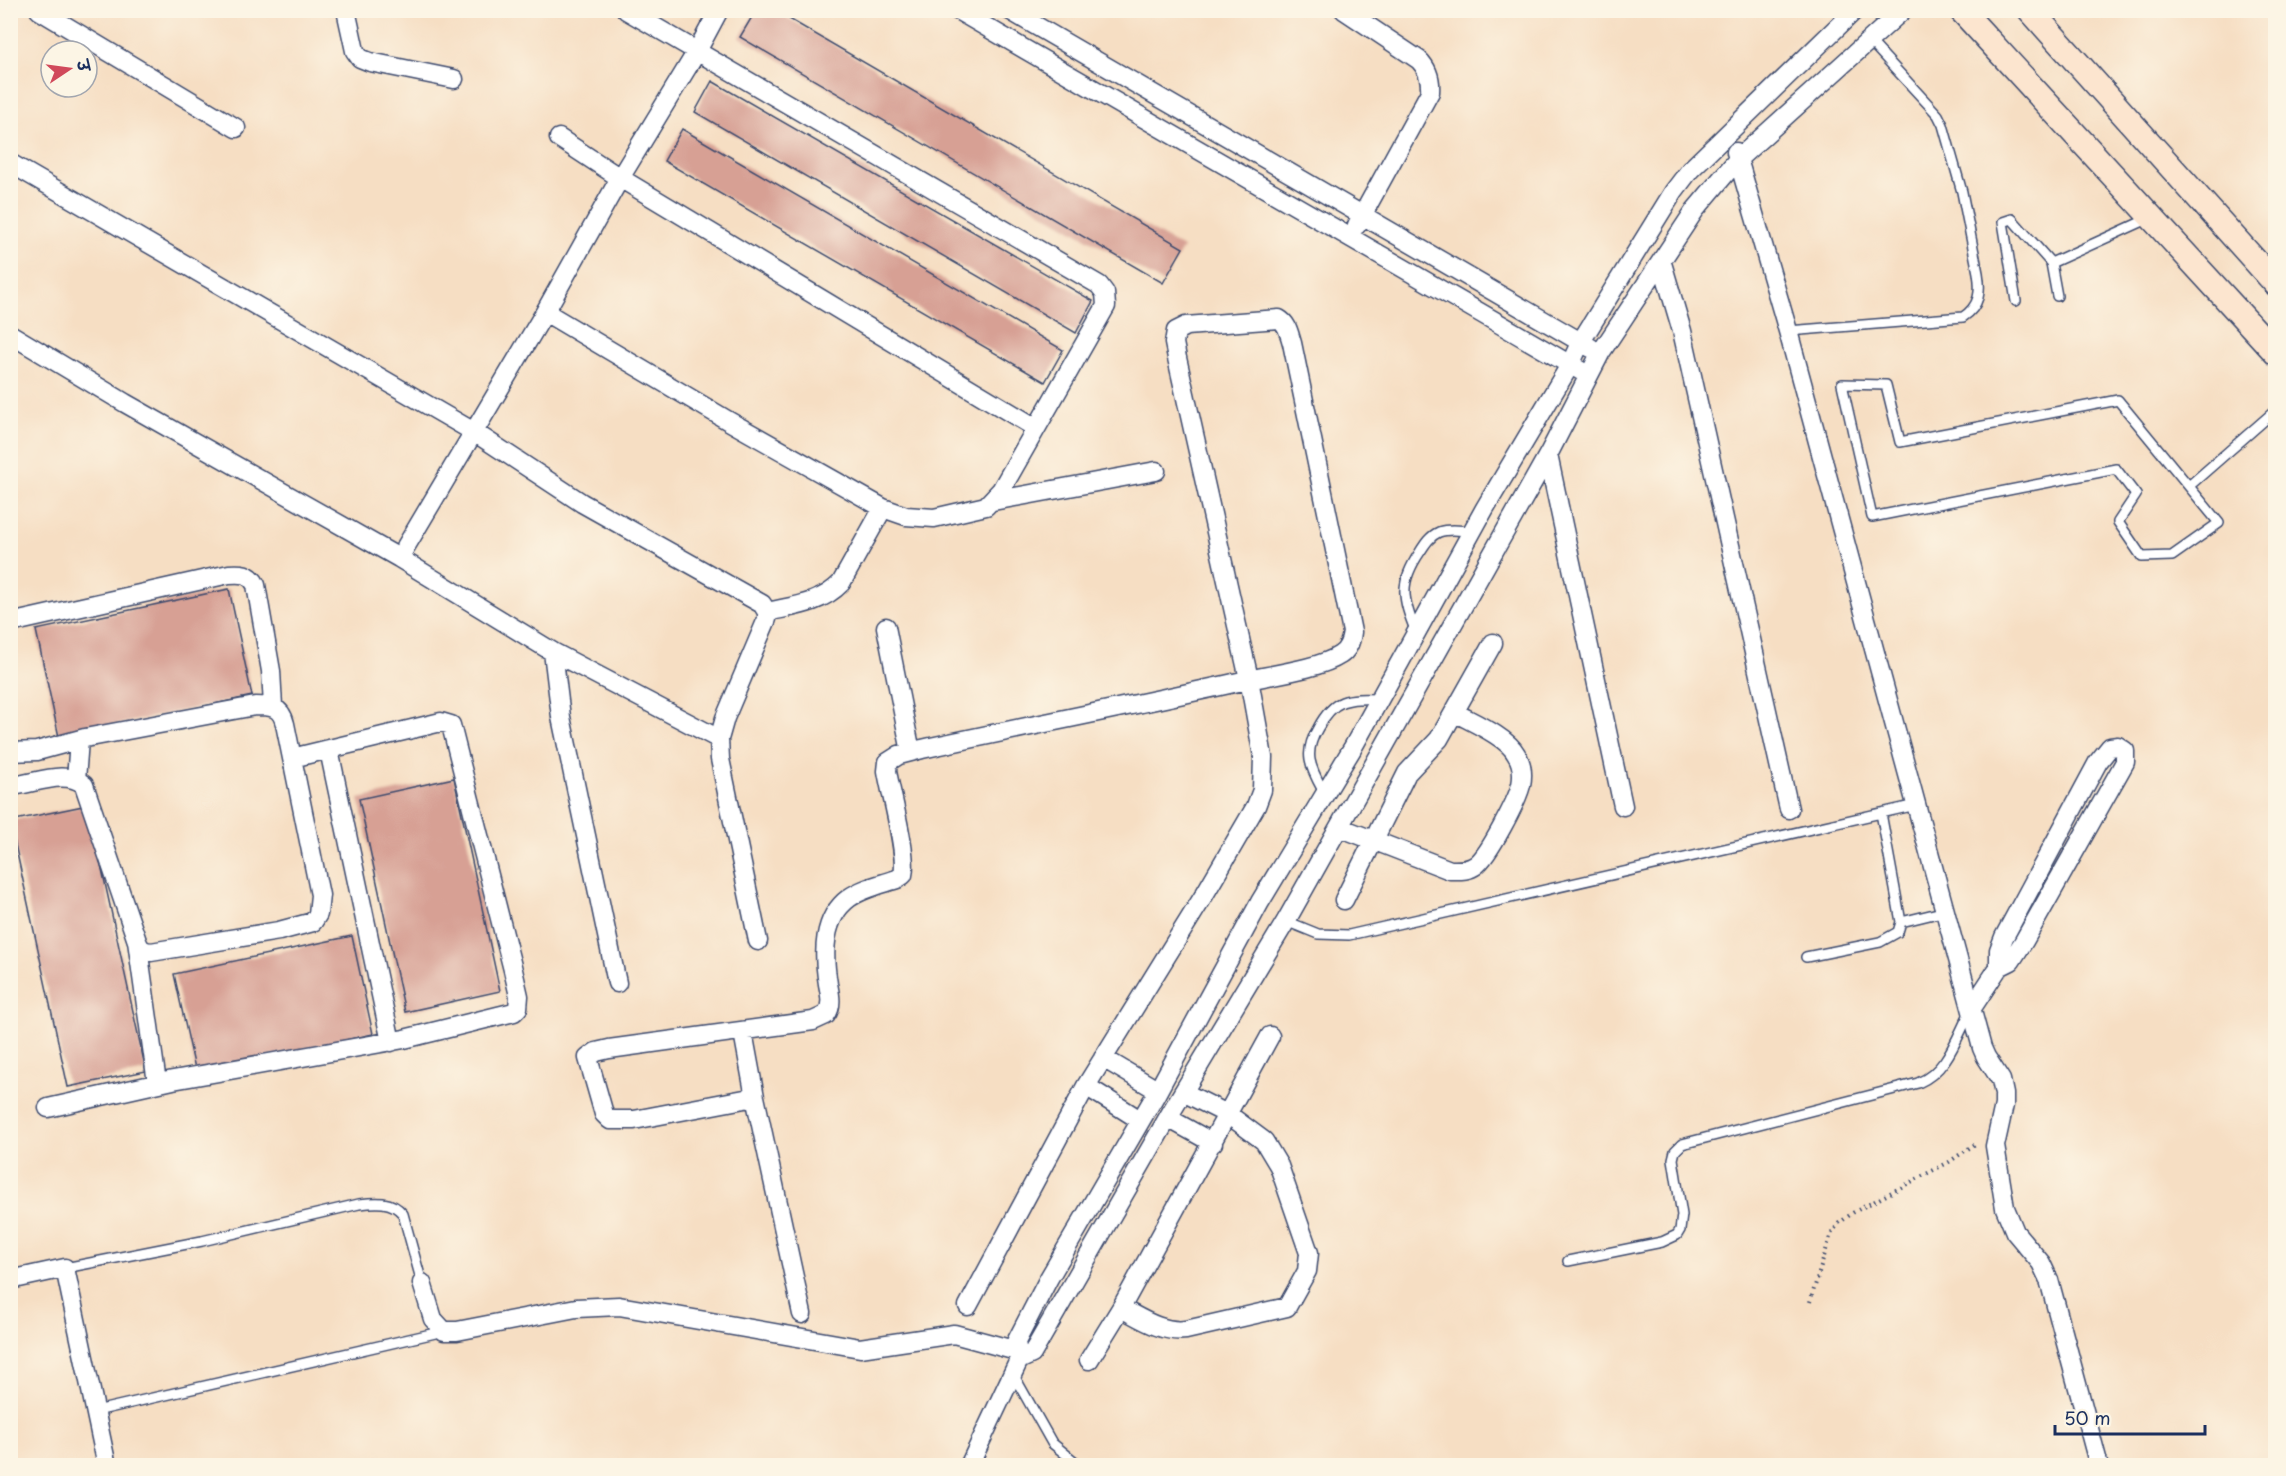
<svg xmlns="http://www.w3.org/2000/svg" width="2286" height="1476" viewBox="0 0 2286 1476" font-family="'Playpen Sans','Playpen Sans Deva',sans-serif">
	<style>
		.building { fill: #d7a094 }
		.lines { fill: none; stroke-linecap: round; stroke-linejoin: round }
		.lane-casing { stroke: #3c496d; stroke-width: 12 }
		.street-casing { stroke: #3c496d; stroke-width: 21 }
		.secondary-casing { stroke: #3c496d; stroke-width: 27 }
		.path { stroke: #3c496d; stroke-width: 4; stroke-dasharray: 1.5 4.5; stroke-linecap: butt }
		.lane { stroke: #fff; stroke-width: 9 }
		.street { stroke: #fff; stroke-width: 18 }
		.secondary { stroke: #fce5cf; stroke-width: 24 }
	</style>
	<rect width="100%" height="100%" fill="#fcf5e5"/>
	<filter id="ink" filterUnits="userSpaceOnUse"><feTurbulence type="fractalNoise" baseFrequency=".0167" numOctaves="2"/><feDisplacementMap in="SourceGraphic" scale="12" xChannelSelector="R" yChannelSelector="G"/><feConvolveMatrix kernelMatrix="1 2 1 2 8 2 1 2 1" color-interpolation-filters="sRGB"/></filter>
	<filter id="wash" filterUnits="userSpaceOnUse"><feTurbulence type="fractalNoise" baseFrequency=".008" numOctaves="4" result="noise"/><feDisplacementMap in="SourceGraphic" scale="24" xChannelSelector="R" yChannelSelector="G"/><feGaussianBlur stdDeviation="1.35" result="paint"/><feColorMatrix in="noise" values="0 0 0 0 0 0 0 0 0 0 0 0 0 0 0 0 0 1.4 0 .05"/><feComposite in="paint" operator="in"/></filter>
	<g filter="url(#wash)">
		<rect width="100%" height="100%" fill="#f6dec3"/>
		<g id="blocks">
			<!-- building -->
			<path class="building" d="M756 10H774L1183 248 1163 283 740 37Z
				M712 81 1093 301 1076 333 695 112Z
				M682 129 1063 350 1045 382 664 161Z
				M229 589 252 696 59 737 36 630Z
				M454 778 500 991 405 1012 359 799Z
				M88 805 146 1071 68 1087 10 821Z
				M352 936 373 1034 196 1073 174 974Z"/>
		</g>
	</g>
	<g filter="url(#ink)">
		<use href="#blocks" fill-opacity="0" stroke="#3c496d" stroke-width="1.5"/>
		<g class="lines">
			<!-- lane casing -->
			<g class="lane-casing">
				<path id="lane" d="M2051 263 2150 218
					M2016 301 2003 222 2012 219 2051 263 2057 296
					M1788 331 1963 317C1980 306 1981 291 1978 273L1962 192 1943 125 1938 115 1869 40
					M1842 384 1886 385 1900 442 2118 400 2219 523 2172 556 2142 557 2118 522 2136 495 2116 469 1872 517Z
					M2189 486 2276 410
					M1416 632C1402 598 1399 583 1420 552 1425 544 1430 536 1439 532 1450 528 1461 531 1472 531
					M1325 794C1319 783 1312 772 1310 760 1308 748 1312 738 1318 728 1334 698 1347 698 1379 699
					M1881 813 1901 922 1946 911
					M1286 921 1318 934 1349 935 1916 805
					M1806 957 1880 942 1898 932 1901 922
					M1568 1261 1662 1242 1677 1235 1680 1230 1682 1215 1673 1159 1675 1151 1682 1144 1918 1083C1947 1071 1956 1039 1970 1012
					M65 1268 202 1241 359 1204C375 1202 392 1200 403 1214L422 1283
					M1013 1374 1052 1443 1080 1466
					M96 1411 444 1331"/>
			</g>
			<!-- street casing -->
			<g class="street-casing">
				<path id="street" d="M39 10 236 128
					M346 10 355 51 360 58 370 62 454 79
					M957 10 1581 371
					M1009 10 1591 348
					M1344 10 1419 60C1428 69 1431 79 1430 92L1357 225
					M559 138 620 178 1036 428
					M1736 152 1788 331 1982 1048 1986 1057 2001 1080 2004 1094V1105L1995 1146 2005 1208 2015 1232 2041 1263 2049 1280 2099 1466
					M10 163 474 432 582 503 762 604 767 612V619L725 718 719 739 720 759 758 941
					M1662 263 1682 331 1789 809
					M545 312 727 420 883 508 906 516 934 518 986 506 1001 490 1106 306 1105 293 1099 285 626 10
					M10 334 125 403 399 558 553 652 719 739
					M1548 455 1623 806
					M993 501 1156 471
					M399 558 545 312 620 178 696 53 719 10
					M767 612C793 606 821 604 841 583L883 508
					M10 623 229 574C241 573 250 573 256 585L271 671 273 706
					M886 627 911 752
					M553 652 561 717 617 983
					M329 750 391 1042
					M10 752 37 751 85 738 255 706C271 706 281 706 285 724L320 895 318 914 313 922 279 931 151 952C143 951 140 949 137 941L84 785C66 768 32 785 10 786
					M76 780 79 740
					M1339 827 1450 870C1459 870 1468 871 1476 865 1489 855 1517 801 1521 785 1523 775 1522 763 1516 754 1507 737 1472 722 1456 713
					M1344 900 1407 773 1439 739 1493 643
					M137 941 157 1083
					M1972 1008 1999 967 2011 961 2024 941 2125 762V751L2118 746 2110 747 2098 762 2004 937 1999 950V967
					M743 1032 755 1097 802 1314
					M1103 1058 1157 1090
					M1086 1086 1140 1120
					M755 1097 634 1120H610L604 1114 588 1058 596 1052 609 1049 813 1021 826 1015C833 1006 830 994 828 984 823 954 822 918 849 898 863 888 882 884 897 879L903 875C908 855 891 795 887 771L888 762 899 755 922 749C1029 726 1136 705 1243 681 1269 675 1319 669 1340 655 1348 650 1351 641 1352 632L1292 343C1289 334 1288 324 1279 319L1186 326 1176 331 1174 343 1177 358 1249 679 1263 757 1262 790 1256 806 1203 897 1086 1086 968 1306
					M48 1108 173 1080 404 1039 514 1012 518 1008 519 996 513 970 451 725 441 722 292 758
					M1168 1118 1213 1143
					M10 1280 65 1268 107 1466
					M422 1283 433 1319 444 1331H457L576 1308 619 1306 860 1348 954 1334 1017 1351
					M1121 1308C1142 1319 1162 1333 1186 1330L1287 1307 1307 1271 1309 1253 1279 1166 1264 1141 1229 1115 1183 1092
					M1019 1360 1032 1354 1173 1109 1286 921 1548 455 1601 352 1695 210 1738 159 1903 10
					M1089 1360 1121 1308 1270 1036
					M969 1466 1019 1360 1016 1342 1049 1278 1155 1096 1260 902 1352 749 1485 508 1570 365 1580 343 1674 191 1690 170 1855 10"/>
			</g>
			<!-- secondary casing -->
			<g class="secondary-casing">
				<path id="secondary" d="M1961 10 2276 353
					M2030 10 2276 284"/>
			</g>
			<!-- path -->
			<path class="path" d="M1810 1302 1831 1234 1839 1223 1854 1212 1949 1162 1978 1142"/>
			<!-- lane -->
			<use href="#lane" class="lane"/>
			<!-- street -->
			<use href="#street" class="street"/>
			<!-- secondary -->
			<use href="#secondary" class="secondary"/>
		</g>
	</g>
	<!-- margin -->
	<rect width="2286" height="1476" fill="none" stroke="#fcf5e5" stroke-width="36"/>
	<!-- north arrow -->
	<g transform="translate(69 69) rotate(77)"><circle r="28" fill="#fcf5e5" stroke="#a2a6af" stroke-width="1.5"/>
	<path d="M0-4.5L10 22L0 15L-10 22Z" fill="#d1495b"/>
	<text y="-9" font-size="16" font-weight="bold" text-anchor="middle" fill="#1b2f5e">उ</text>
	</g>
	<!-- scale -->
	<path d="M2055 1425v9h150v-9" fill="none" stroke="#1b2f5e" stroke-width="3"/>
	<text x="2064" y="1425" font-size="18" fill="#1b2f5e" stroke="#fcf5e5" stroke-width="4.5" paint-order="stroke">50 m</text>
</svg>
